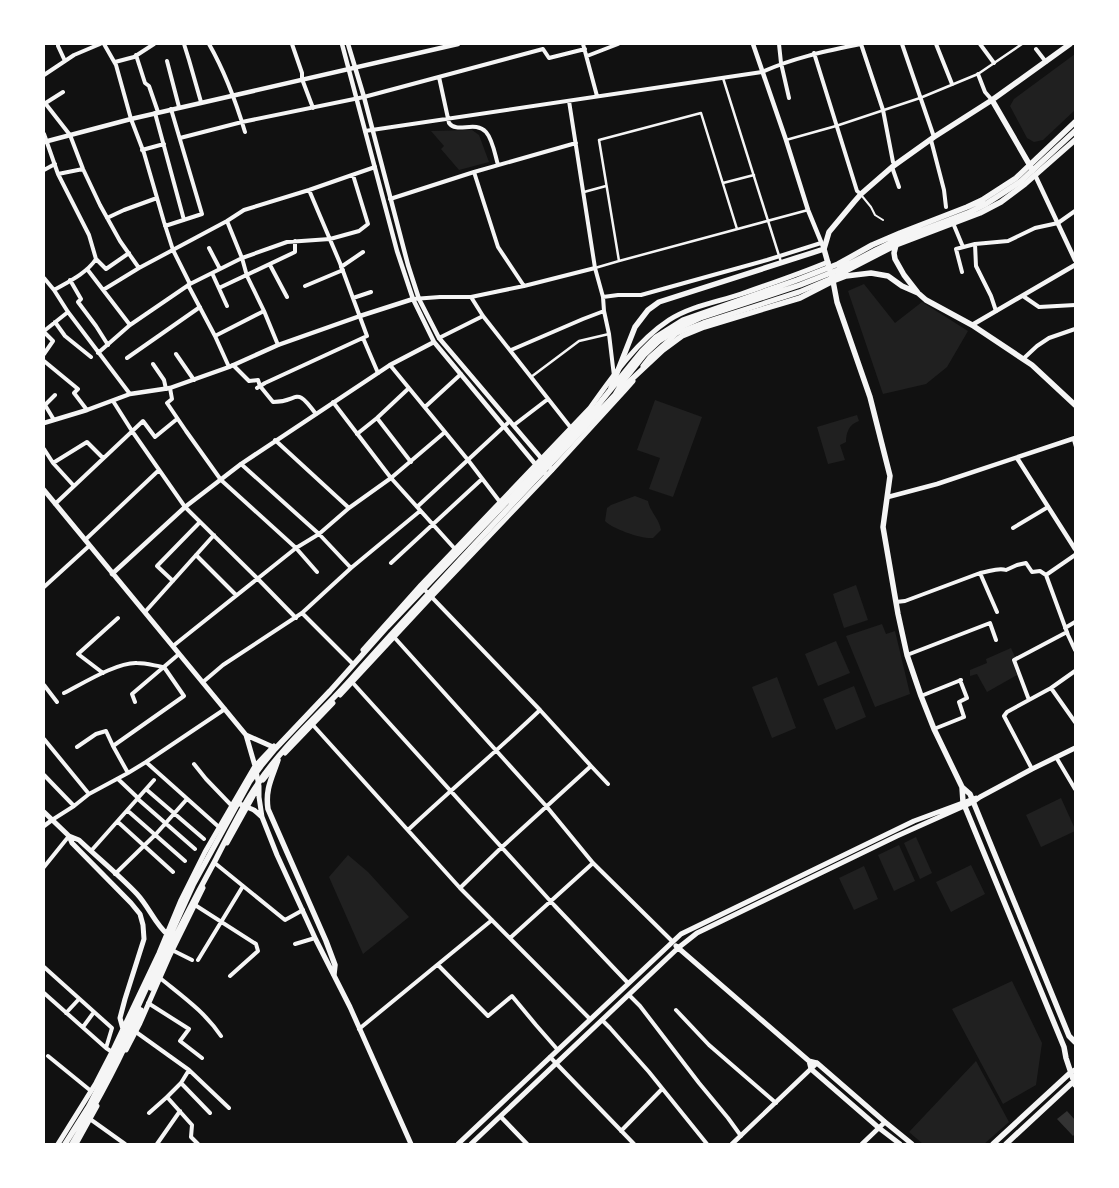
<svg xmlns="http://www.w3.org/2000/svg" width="1119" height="1188" viewBox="0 0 1119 1188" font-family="'Source Sans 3',sans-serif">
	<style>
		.green { fill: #202020 }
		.water { fill: #333 }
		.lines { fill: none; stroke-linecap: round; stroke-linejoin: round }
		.service { stroke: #f5f5f5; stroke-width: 2 }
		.pedestrian { stroke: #f5f5f5; stroke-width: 2.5 }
		.minor { stroke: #f5f5f5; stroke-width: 4 }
		.tertiary { stroke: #f5f5f5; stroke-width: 4.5 }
		.secondary { stroke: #f5f5f5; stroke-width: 5 }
		.primary { stroke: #f5f5f5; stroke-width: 5.5 }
		.trunk { stroke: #f5f5f5; stroke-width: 5.5 }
	</style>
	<rect width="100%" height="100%" fill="#111"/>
	<!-- green -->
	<path class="green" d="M1075 54V110L1043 140 1034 142 1027 138 1010 106 1014 99Z
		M472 130 479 135 489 162 459 170 441 149 444 146 431 131Z
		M864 284 895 323 922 302 968 331 947 367 926 384 883 394 848 291Z
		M655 400 702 417 673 497 649 489 660 458 637 450Z
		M857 415 859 421C849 424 846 433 846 442L840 445 845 460 828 464 817 427Z
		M635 496 648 501C650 512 659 518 661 530L653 538C641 539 613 529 605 521L607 508 611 505Z
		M856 585 868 620 844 628 833 594Z
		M882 624 886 634 895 631 910 694 875 707 846 636Z
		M836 641 850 673 818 686 805 654Z
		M1011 648 1015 657 1011 659 1017 675 987 692 977 674 970 676V670L987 663 986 659Z
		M777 677 796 728 772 738 752 687Z
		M854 686 866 717 836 730 823 699Z
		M1061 798 1075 829V831L1041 847 1026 815Z
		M916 837 932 873 920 879 904 843Z
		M899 845 915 881 894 891 878 855Z
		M348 855 368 872 409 917 363 954 329 877Z
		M971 865 985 894 951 912 936 882Z
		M864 866 878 899 854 910 839 878Z
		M1012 981 1042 1043 1036 1085 1003 1104 952 1009Z
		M976 1061 1009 1122 984 1144H923L909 1132Z"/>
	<!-- water -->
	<path class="water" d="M1067 1111 1075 1120V1134L1073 1136 1057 1119Z"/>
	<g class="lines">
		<!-- service -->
		<path class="service" d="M862 196 871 207 875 215 883 220
			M1073 440 1075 447"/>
		<!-- pedestrian -->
		<path class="pedestrian" d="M723 78 781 262
			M786 140 836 126 920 98 978 74 1022 44
			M723 183 754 175
			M584 192 606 186
			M619 261 599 140 701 113 737 229
			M595 268 619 261 808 210
			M531 377 579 341 609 334"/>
		<!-- minor -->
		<path class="minor" d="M58 44V46L65 61
			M104 44 116 65 131 119 144 153 164 222 173 250 190 284
			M184 44 189 60 201 102
			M209 44C225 72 236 102 245 132
			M292 44 302 73V79L313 108
			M583 44 597 96
			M779 44 781 63 789 98
			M861 44 883 110 893 162 895 165
			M902 44 934 137
			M936 44 952 84
			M980 44 994 63
			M1036 49 1046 62
			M814 53 857 191 861 194
			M136 55 145 83 149 86 158 112
			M587 56 618 44
			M167 61 179 107
			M115 62 134 57 154 44
			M978 74 985 92 992 100
			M44 75 74 55 100 44
			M439 77 449 123C457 134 475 120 486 132 493 140 495 155 498 165
			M569 101 595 268 603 297 604 311 609 334 614 376
			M45 103 70 135 83 169 100 205 120 241 139 268
			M44 104 63 92
			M155 113 184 220
			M365 131 762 72C795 57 827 51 861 44
			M44 134 58 174 89 235 96 259C87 273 68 282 54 290
			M180 138 242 122 364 97 543 49 549 58 585 49
			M931 140 944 190 946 207
			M142 150 164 144
			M892 167 899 187
			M44 170 55 164
			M474 172 576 143
			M58 174 83 169
			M390 199 474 172 498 247 524 286
			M107 218 124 210 157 198
			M227 221 242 258 247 276 264 311 278 345
			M953 223 963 247
			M165 226 202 214 171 109
			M975 244 976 266 991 296 996 311
			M209 248 220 269
			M96 259 106 269 129 253
			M270 265 287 297
			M341 267 363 252
			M87 269 130 325
			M962 272 956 249 975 244 1008 241 1035 228 1058 223 1075 211
			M212 273 227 306
			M44 278 54 290 68 312 130 394
			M70 280 81 299 78 302 96 326 108 345
			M188 285 215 336 229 367
			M305 286 343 270
			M219 288 295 252V241
			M103 290 139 268 227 221 244 210 309 190 375 167
			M1023 296 1039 307 1075 305
			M603 297 618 295H641L767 260 821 243
			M353 298 371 292
			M413 299 440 297H471
			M55 322 65 336 91 357
			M44 331 68 312
			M44 332 53 341 44 354
			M215 336 264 311
			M363 338 378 373
			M439 338 483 316
			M511 350 583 319 604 311
			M98 353 130 325 190 284 242 258 287 242 330 239 359 231 368 224 353 175
			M176 354 194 380
			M127 358 200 307
			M1023 359 1037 346 1049 338 1075 329
			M44 361 78 389 74 393 87 410
			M153 364 164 380 166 389
			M233 365 249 381 258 380 260 386 273 402C300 402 294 384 316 414
			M390 365 468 460 500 502
			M170 388 172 399 167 403 186 431 221 480 296 548 317 572
			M257 388 265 383 367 336 340 263 309 190
			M113 401 132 431 185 507 257 578 296 618
			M333 402 391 478 455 549
			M425 407 461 374
			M377 418 411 462
			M54 420 45 405 55 395
			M514 425 548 399
			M571 428 483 316 471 297 524 286 595 268
			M357 434 377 418 409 388
			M275 440 349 508
			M44 449 53 463 74 486
			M53 463 87 442 103 458
			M241 464 319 534 351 568
			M55 504 143 421 155 437 177 419
			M417 507 510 421
			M1013 528 1048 507
			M85 540 159 470
			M196 555 236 595
			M1075 555 1046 575 1068 635 1075 650
			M391 563 482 479
			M980 573 997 612
			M173 581 157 566 200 522
			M44 587 89 546
			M422 587 540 710 591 766 502 847 460 888
			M896 602 905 601 980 573C989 572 998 567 1006 570L1017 565 1026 563 1032 572 1040 571 1046 575
			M145 612 214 535
			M302 613 352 663
			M1065 628 1075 622
			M394 637 547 807 593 863 672 941
			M173 646 296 548 319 534 349 508 391 478 445 432
			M907 655 990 623 996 640
			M103 673 78 654 118 618
			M203 682 223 665 302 613 351 568 420 511
			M352 682 554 905 628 983
			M44 685 57 702
			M1051 688 1075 722
			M64 693C82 684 117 662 137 663 146 663 156 666 164 667L184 696 113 746
			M921 696 961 680
			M1029 700 1014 660 1067 632
			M135 702 132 694 179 654
			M312 724 460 888 590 1019
			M934 729 964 717 959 702 967 698 960 680
			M44 739 89 794
			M77 747 96 734 106 731 113 746 128 773
			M1056 757 1075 789
			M146 762 220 828
			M194 764 206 779 232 806
			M591 766 608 784
			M1032 769 1004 716 1007 712 1051 688 1075 671
			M44 775 74 806
			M118 779 138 798
			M147 790 204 839
			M139 800 195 849
			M128 811 185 861
			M52 820 74 806 89 794 128 773 146 762 225 709
			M118 822 173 872
			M408 830C452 789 497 751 540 710
			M91 851 154 780
			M216 864 285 920 303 910
			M44 867 69 836
			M115 874 156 834 187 799
			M195 905 256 944 258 951 230 976
			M510 938 593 863
			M295 944 315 938
			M172 950 192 960
			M198 960 243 886
			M438 965 488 1016 512 996 536 1025 557 1049
			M44 967 112 1028 106 1048 112 1052
			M160 978C182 996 205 1012 221 1036
			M44 993 106 1048
			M629 995 640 1006 699 1083 728 1118 741 1136
			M148 1003 189 1029 180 1041 202 1058
			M676 1010 709 1045 776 1103
			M66 1013 79 999
			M602 1020 610 1028 649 1072 707 1144
			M83 1027 94 1012
			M359 1029 492 920
			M136 1032 189 1070 229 1108
			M48 1056 91 1091
			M550 1057 634 1144
			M189 1070 181 1083 167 1097 192 1125 191 1137 198 1144
			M181 1083 210 1113
			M149 1113 167 1097
			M90 1119 125 1144
			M621 1131 662 1089
			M157 1144 180 1111"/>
		<!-- tertiary -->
		<path class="tertiary" d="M342 44 397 251 413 299 434 342 536 465 547 475
			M348 44 364 97 408 265 419 299 439 338 542 459 552 470
			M753 44 786 140 808 210 824 249
			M44 142 131 119 458 44
			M1035 175 1075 260
			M972 325 1075 265
			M44 423 87 410 130 394 170 388 229 367 278 345 360 316 413 299
			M1017 458 1075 549
			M888 497 937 484 1075 438
			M112 574 185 507 241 464 390 365 434 342
			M44 826 52 820
			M501 1117 527 1144
			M732 1144 817 1063
			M862 1144 885 1122"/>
		<!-- secondary -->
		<path class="secondary" d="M643 366 650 357 677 333 703 323 799 292 832 278
			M44 490 246 735 255 766 259 786V797L262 817 277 855 316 940 350 1007 411 1144
			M363 650 421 585 590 408C612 377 637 341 669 320 691 306 717 302 741 294 770 284 799 274 828 262
			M340 695 432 596 552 470 626 389 633 381
			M246 735 273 747
			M285 753 333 703
			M263 780 275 765
			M235 802 254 810 262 817
			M44 812 69 836 79 840C98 858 119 875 137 894 149 907 155 924 168 935
			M69 836 72 843 131 903 140 914 143 925 144 939 125 999 120 1018 123 1029
			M227 843 257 789
			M676 946 809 1061 817 1063 885 1122 912 1144
			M126 1050 140 1023 169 957 203 888
			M809 1061 811 1069 879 1128 900 1144
			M58 1144 96 1083 112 1052 159 953 181 900 205 852 255 766 274 746
			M76 1144 97 1106
			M458 1144 681 934 914 821 976 798
			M471 1144 678 948 697 933 897 836 973 802 980 797 1032 769 1075 748"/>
		<!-- primary -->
		<path class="primary" d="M1070 44 992 100 934 137 892 167 861 194 854 202 829 232 824 249 833 281 837 302 870 397 890 476 883 527 898 614 907 655 921 696 934 729 962 787 963 802 1064 1047 1066 1058 1075 1085
			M992 100 1032 169
			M896 245 894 253 895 259 904 275 918 293 926 300 972 325 1032 365 1075 405
			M832 278 896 245 980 213 1001 202 1025 184 1075 140
			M611 388 635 327 648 310 659 302 824 249
			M617 393 663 350 682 336 704 327 800 298 833 281 846 276 871 273 888 276 902 286 918 293
			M962 787 970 794 977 811 1069 1036 1075 1042
			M993 1144 1070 1073 1075 1070
			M1006 1144 1075 1080"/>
		<!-- trunk -->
		<path class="trunk" d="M278 760C272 778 265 789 268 809L326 941 335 965 334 974
			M151 988C171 944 193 901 216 859 229 834 241 808 257 785 283 745 321 713 353 677 438 581 527 489 615 395L624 380 644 355 659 341 683 326 700 318 800 285 838 270 876 250 899 239 970 212 986 204 1020 182 1075 131
			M65 1144 89 1106 107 1071 135 1013 193 885 233 812 250 781 261 766 275 749 330 691 387 627 518 490 594 410 642 351 656 337 683 320 797 280 838 264 872 245 900 233 967 207 982 200 1016 178 1075 122
			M72 1144C98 1101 122 1057 141 1010"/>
	</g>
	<!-- border -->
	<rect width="1119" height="1188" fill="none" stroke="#ffffff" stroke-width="90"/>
</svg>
